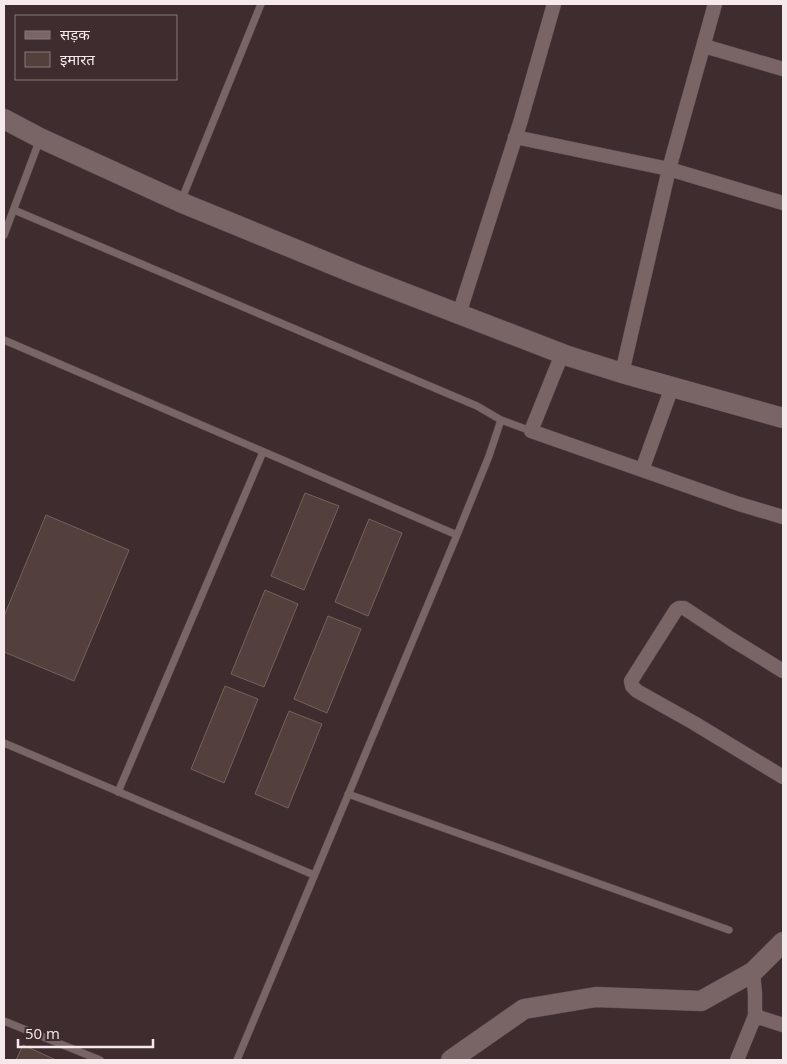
<svg xmlns="http://www.w3.org/2000/svg" width="787" height="1064" viewBox="0 0 787 1064" font-family="'Open Sans','Noto Sans Devanagari',sans-serif">
	<style>
		.building { fill: #53403c; stroke: #75615c }
		.lines { fill: none; stroke-linecap: round; stroke-linejoin: round }
		.lane-casing { stroke: #5b4b4e; stroke-width: 8 }
		.street-casing { stroke: #5b4b4e; stroke-width: 15 }
		.secondary-casing { stroke: #5b4b4e; stroke-width: 21 }
		.lane { stroke: #796466; stroke-width: 7 }
		.street { stroke: #796466; stroke-width: 14 }
		.secondary { stroke: #796466; stroke-width: 20 }
	</style>
	<rect width="100%" height="100%" fill="#3e2c2e"/>
	<!-- building -->
	<path class="building" d="M305 493 339 506 304 590 271 576Z
		M46 515 129 550 74 681 4 652V616Z
		M369 519 402 533 368 616 335 602Z
		M265 590 298 604 264 687 231 674Z
		M328 616 361 629 327 713 294 699Z
		M225 686 258 699 224 783 191 769Z
		M289 711 322 724 288 808 255 794Z
		M23 1045 56 1060H16Z"/>
	<g class="lines">
		<!-- lane casing -->
		<g class="lane-casing">
			<path id="lane" d="M181 201 261 4
				M14 210 477 406 501 420 489 456 457 535 237 1060
				M4 235 40 139
				M4 340 457 535
				M501 420 531 431
				M4 743 314 875
				M118 792 263 452
				M348 794 729 930
				M4 1021 100 1060"/>
		</g>
		<!-- street casing -->
		<g class="street-casing">
			<path id="street" d="M704 46 783 69
				M515 137 669 169 783 203
				M459 314 520 123 554 4
				M562 354 531 431 739 504 783 517
				M622 373 669 169 715 4
				M642 470 672 387
				M783 671 731 639 684 608H679L676 610 631 681 632 686 637 691 694 723 783 777
				M755 1016 783 1025
				M737 1060 755 1016V994L753 972"/>
		</g>
		<!-- secondary casing -->
		<g class="secondary-casing">
			<path id="secondary" d="M4 119 40 138 180 202 358 275 568 356 622 373 783 418
				M451 1060 524 1009 596 997 701 1001 753 972 783 942"/>
		</g>
		<!-- lane -->
		<use href="#lane" class="lane"/>
		<!-- street -->
		<use href="#street" class="street"/>
		<!-- secondary -->
		<use href="#secondary" class="secondary"/>
	</g>
	<!-- border -->
	<rect width="787" height="1064" fill="none" stroke="#f6e9eb" stroke-width="10"/>
	<!-- legend -->
	<rect x="15" y="15" width="162" height="65" fill="#3e2c2e" stroke="#88787a"/>
	<rect x="25" y="31" width="25" height="8" fill="#796466" stroke="#88787a"/>
	<text x="60" y="40" font-size="15" fill="#f6e9eb">सड़क</text>
	<rect x="25" y="52" width="25" height="15" fill="#53403c" stroke="#88787a"/>
	<text x="60" y="65" font-size="15" fill="#f6e9eb">इमारत</text>
	<!-- scale -->
	<path d="M18 1039v8h135v-8" fill="none" stroke="#f6e9eb" stroke-width="2.5"/>
	<text x="25" y="1039" font-size="15" fill="#f6e9eb" stroke="#3e2c2e" stroke-width="4" paint-order="stroke">50 m</text>
</svg>
